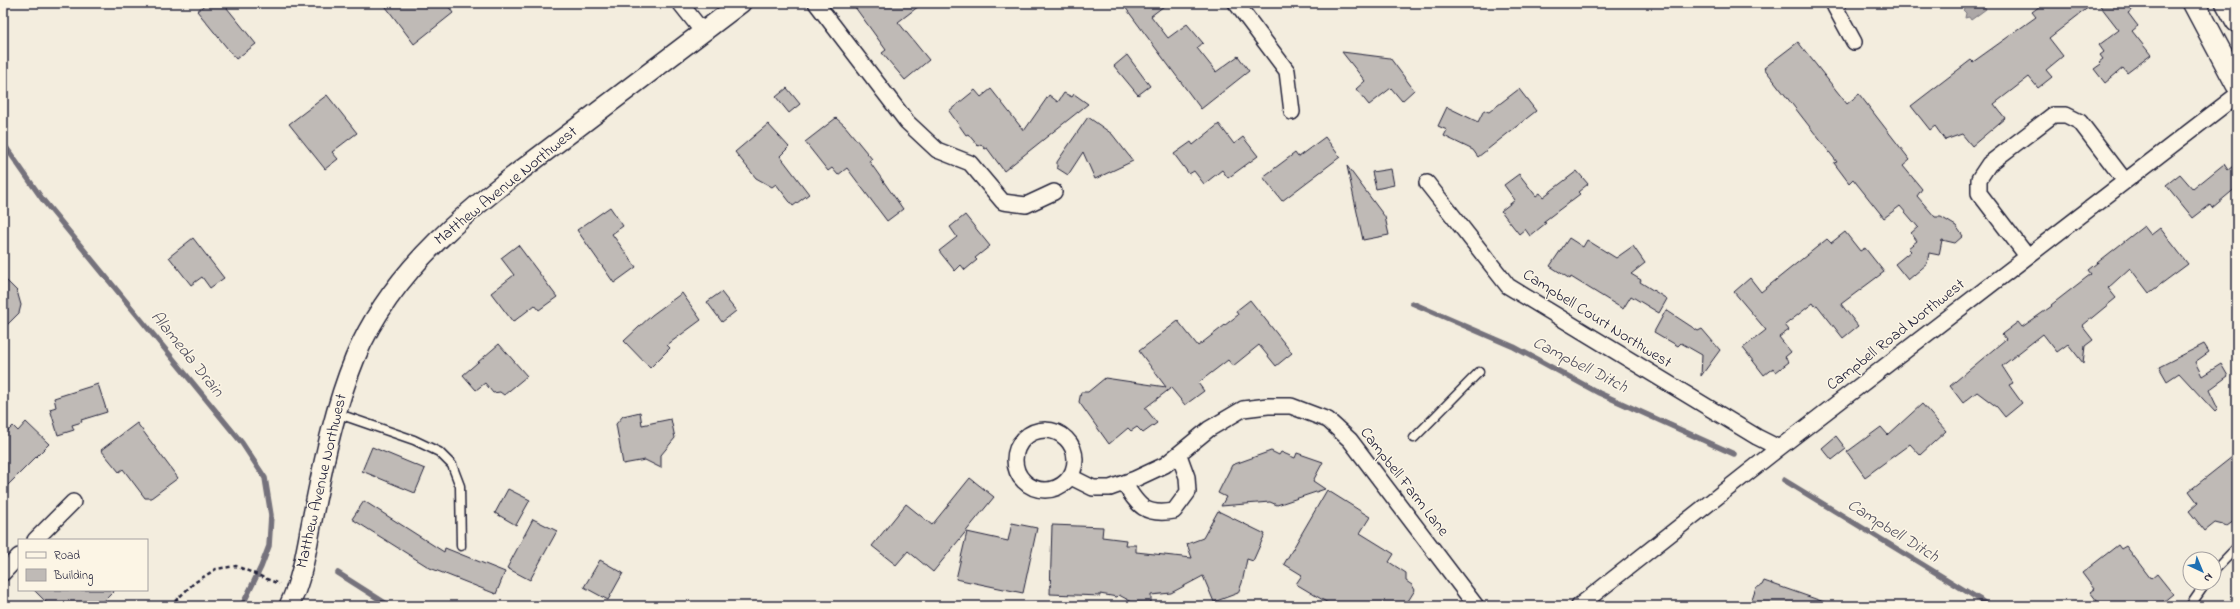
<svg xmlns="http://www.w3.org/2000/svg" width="2240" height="609" viewBox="0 0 2240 609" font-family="'Indie Flower',sans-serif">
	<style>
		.water { fill: #aca7a6; stroke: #75727b }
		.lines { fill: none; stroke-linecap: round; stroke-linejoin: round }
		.stream { stroke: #75727b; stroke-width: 5.5 }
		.building { fill: #bfbab6; stroke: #22223b }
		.service-casing { stroke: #22223b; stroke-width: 11 }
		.minor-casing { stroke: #22223b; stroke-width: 18 }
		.tertiary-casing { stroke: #22223b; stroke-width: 22 }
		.secondary-casing { stroke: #22223b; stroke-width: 25 }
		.path { stroke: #22223b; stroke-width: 2.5; stroke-dasharray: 4 3; stroke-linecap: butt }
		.service { stroke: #fcf5e5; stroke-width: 8 }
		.minor { stroke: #fcf5e5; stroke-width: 15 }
		.tertiary { stroke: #fcf5e5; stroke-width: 19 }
		.secondary { stroke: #fcf5e5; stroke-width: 22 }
		.labels { text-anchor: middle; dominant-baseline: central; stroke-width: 3; stroke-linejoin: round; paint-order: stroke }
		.street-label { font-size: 16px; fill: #22223b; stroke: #fcf5e5 }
		.water-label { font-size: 17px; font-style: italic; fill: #525160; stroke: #fcf5e5 }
	</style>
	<rect width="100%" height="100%" fill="#f3edde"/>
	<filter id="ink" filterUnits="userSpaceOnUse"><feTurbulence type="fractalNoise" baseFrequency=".025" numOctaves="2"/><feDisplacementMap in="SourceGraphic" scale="8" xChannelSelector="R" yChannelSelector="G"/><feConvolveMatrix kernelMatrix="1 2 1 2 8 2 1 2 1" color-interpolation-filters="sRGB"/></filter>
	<g filter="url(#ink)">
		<!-- water -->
		<path class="water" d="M1972 3 1987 4 1984 6 1986 9 1971 20 1969 17 1965 18 1966 13 1963 10Z"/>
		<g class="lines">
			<!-- stream -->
			<path class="stream" d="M3 143 43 200 242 443 265 478 271 515 269 546 261 567 242 606
				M1412 303 1514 347 1599 393 1734 454
				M1784 480 1979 599 1988 606
				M338 573 390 606"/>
		</g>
		<!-- building -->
		<path class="building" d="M207 3H223L256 44 236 59 197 11Z
			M383 3H446L453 13 414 44Z
			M852 3H923L898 22 929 60 905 80 882 53 886 50Z
			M1122 3H1168L1151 16 1168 38 1187 24 1203 43 1197 48 1216 72 1238 56 1249 71 1201 109Z
			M2044 3H2094L2049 38 2063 56 2046 70 2052 77 2038 88 2029 77 1994 104 2005 118 1972 146 1962 134 1945 140 1935 126 1930 130 1911 106 1971 60 1973 62 2036 17 2032 12Z
			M2098 3H2141L2128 13 2138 26 2132 31 2151 55 2127 73 2123 68 2105 83 2094 69 2101 64 2099 62 2103 59 2100 55 2104 52 2099 45 2119 30Z
			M1798 42 1847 104 1859 94 1910 160 1903 166 1922 189 1917 196 1935 217H1941L1956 226 1963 236 1955 243 1942 240 1939 255 1929 253 1927 264 1908 280 1895 264 1911 251 1908 248 1917 241 1911 233 1918 227 1900 206 1884 218 1853 179 1849 183 1834 163 1837 162 1764 68Z
			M1342 52 1390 58 1414 90 1402 101 1391 88 1369 105 1356 89 1365 81Z
			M1127 55 1150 86 1138 95 1114 66Z
			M787 88 800 104 789 113 776 97Z
			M991 89 1024 131 1049 95 1058 102 1064 93 1072 97 1074 94 1088 104 1004 171 987 148 985 149 981 144 978 146 968 134 966 135 949 111 975 90 981 97Z
			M1519 89 1536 111 1478 157 1473 150 1444 136 1447 130 1438 126 1447 107 1478 122 1484 110 1489 112Z
			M327 95 357 133 332 152 338 159 325 169 289 124Z
			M1088 117 1112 134 1133 161 1095 179 1083 152 1068 175 1057 168V162Z
			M836 118 845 126 872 159 869 161 903 209 887 221 847 168 838 175 832 168 828 171 805 142Z
			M768 124 789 147 780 156 809 194 793 206 776 184 772 187 756 178 735 152Z
			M1219 124 1234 144 1243 137 1258 156 1228 178 1222 170 1204 184 1194 171 1189 174 1174 154 1191 142 1193 145Z
			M1325 137 1340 157 1282 201 1263 177 1295 153 1298 157Z
			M2237 163V187L2212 208 2210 205 2193 218 2166 185 2180 174 2193 189 2224 164 2228 170Z
			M1347 166 1385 217 1389 235 1363 240Z
			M1391 169 1394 185 1376 189 1372 172Z
			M1577 171 1588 184 1578 192 1580 194 1543 222 1546 223 1530 236 1525 229 1519 234 1501 211 1515 200 1504 185 1519 174 1536 196 1540 193 1543 197Z
			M610 207 623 226 612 234 636 267 614 283 577 230Z
			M965 215 990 246 975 258 977 260 965 270 961 265 955 271 939 251 957 237 950 227Z
			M2144 226 2151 235 2160 228 2188 264 2149 293 2130 268 2108 288 2116 298 2082 326 2093 340 2085 346 2083 363 2068 344 2057 352 2043 334 2002 366 2013 383 2009 385 2022 403 2005 417 1997 407 1977 392 1963 403 1950 386 2006 339 2002 334 2018 322 2022 327 2052 306 2051 305 2091 274 2088 270Z
			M1845 232 1860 251 1865 248 1884 272 1841 304 1858 326 1843 338 1817 305 1815 306 1813 303 1785 325 1789 330 1779 337 1791 352 1785 357 1789 362 1776 372 1773 368 1764 375 1743 348 1766 330 1734 292 1750 278 1761 292 1827 239 1831 243Z
			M193 238 224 278 210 288 202 277 191 285 169 257Z
			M1569 238 1583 247 1587 240 1616 258 1633 246 1645 263 1631 274 1641 280 1640 282 1667 299 1659 313 1631 296 1623 309 1571 277 1570 279 1550 266Z
			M518 245 557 297 539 310 535 305 513 322 491 293 514 275 501 258Z
			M3 277 17 291 21 305 19 313 3 329Z
			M721 292 736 311 722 322 707 302Z
			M682 293 701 320 667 345 670 348 650 368 624 341 652 315Z
			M1250 300 1292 353 1276 366 1259 345 1233 366 1228 360 1198 383 1204 391 1185 405 1171 388 1145 408 1157 423 1143 433 1137 427 1131 431 1128 428 1109 444 1079 402 1081 392H1088L1105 378 1166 387 1139 351 1178 321 1198 346 1238 315 1236 311Z
			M1666 310 1698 331 1702 329 1720 350 1701 376 1702 355 1681 343 1678 346 1654 332Z
			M499 344 527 376 504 395 500 392 493 393 485 383 476 390 463 375Z
			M2204 344 2209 352 2195 362 2202 376 2221 364 2228 376 2209 390 2218 409 2215 412 2179 373 2167 381 2159 367Z
			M98 384 107 412 81 420 82 422 72 425 74 430 58 435 50 409 56 407 54 398Z
			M1922 404 1946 431 1920 455 1910 444 1865 477 1847 452 1881 427 1888 435Z
			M640 412 642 425 671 419 675 438 661 455V468L645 460 623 464 616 424 623 416Z
			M26 422 49 444 3 490V436L13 426 18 431Z
			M137 423 178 478 151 498H145L123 469 119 472 101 450Z
			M1836 436 1846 449 1832 460 1822 448Z
			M372 447 425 469 415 493 362 471Z
			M1271 451 1279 455 1281 452 1295 458 1297 453 1323 462 1313 481 1325 489 1277 505 1270 502 1221 506 1226 497 1218 493 1232 465Z
			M2237 453V519L2227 526 2215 523 2205 531 2189 511 2198 503 2189 491Z
			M970 478 994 497 933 572 908 551 896 565 872 546 906 504 932 525Z
			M508 489 530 500 516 525 495 513Z
			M1327 490 1370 517 1360 533 1394 554 1389 562 1406 573V581L1412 585 1415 590 1405 606H1333L1296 584 1302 575 1284 564Z
			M364 501 444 552 445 548 505 572 496 594 430 568 352 519Z
			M1218 511 1265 534 1253 561 1247 559 1242 583 1238 593 1214 602 1203 576 1171 593 1151 595V603L1132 602 1119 595 1117 597 1100 594V596L1050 594 1052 525 1103 527 1102 537 1126 540 1125 545H1136V552L1192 558 1187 544 1203 538Z
			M533 519 557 531 530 580 507 568Z
			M1012 523 1037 528 1023 593 956 579 967 532 1008 541Z
			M2118 545 2121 549 2126 546 2151 579 2157 574 2173 594 2158 606H2101L2090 592 2094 589 2082 573Z
			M600 560 623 573 608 600 584 587Z
			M1764 581 1830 604 1829 606H1750L1756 588 1762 585Z
			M34 590H115L99 606H50Z"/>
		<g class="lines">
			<!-- service casing -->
			<g class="service-casing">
				<path id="service" d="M336 413 414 440 439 452 452 465 460 486 461 546
					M1414 438 1479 372
					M2214 571 2237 547
					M2190 606 2206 583"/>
			</g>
			<!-- minor casing -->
			<g class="minor-casing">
				<path id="minor" d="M680 3 703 32
					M816 3 907 122 937 150 970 163 1003 202 1026 205 1054 192
					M1236 3 1287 71 1292 112
					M1839 3 1835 7 1854 42
					M1427 183 1508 286 1757 437 1779 448
					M2027 256 1979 193V179L1989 164 2053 115H2066L2080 122 2125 181
					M1015 460a30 30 0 1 1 60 0a30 30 0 1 1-60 0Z
					M1071 477 1093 488H1110L1135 479 1165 465 1209 429 1243 409 1268 406H1291L1328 420 1350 440 1476 606
					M1124 483C1138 506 1145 516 1174 511L1188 492 1187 477 1179 455
					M35 540 73 502
					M3 573 19 556
					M1579 606 1779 448 2237 95"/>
			</g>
			<!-- tertiary casing -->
			<g class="tertiary-casing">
				<path id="tertiary" d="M289 606C303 577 307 546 313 515 324 461 334 409 355 358 397 257 490 194 574 130 630 88 685 45 741 3"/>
			</g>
			<!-- secondary casing -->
			<g class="secondary-casing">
				<path id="secondary" d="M2194 3 2237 84
					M2227 3 2237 21"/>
			</g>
			<!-- path -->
			<path class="path" d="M170 606 194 583 216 569 236 566 279 584"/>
			<!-- service -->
			<use href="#service" class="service"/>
			<!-- minor -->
			<use href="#minor" class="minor"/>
			<!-- tertiary -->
			<use href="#tertiary" class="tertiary"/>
			<!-- secondary -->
			<use href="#secondary" class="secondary"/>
		</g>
	</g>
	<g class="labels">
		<!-- street labels -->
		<g class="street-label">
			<text transform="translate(506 186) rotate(-39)">Matthew Avenue Northwest</text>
			<text transform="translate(1597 319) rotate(32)">Campbell Court Northwest</text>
			<text transform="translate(1896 335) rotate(-38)">Campbell Road Northwest</text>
			<text transform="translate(322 481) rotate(-77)">Matthew Avenue Northwest</text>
			<text transform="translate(1404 482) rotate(52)">Campbell Farm Lane</text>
		</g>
		<!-- water labels -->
		<g class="water-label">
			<text transform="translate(187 354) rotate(51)">Alameda Drain</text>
			<text transform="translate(1580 365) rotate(27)">Campbell Ditch</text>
			<text transform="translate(1893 531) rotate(32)">Campbell Ditch</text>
		</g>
	</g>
	<!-- margin -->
	<rect width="2240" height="609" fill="none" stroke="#fcf5e5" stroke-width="16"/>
	<rect x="8" y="8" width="2224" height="593" fill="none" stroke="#22223b" stroke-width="1.5" filter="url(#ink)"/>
	<!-- legend -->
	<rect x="18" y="539" width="130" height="52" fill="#fcf5e5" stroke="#a5a1a1"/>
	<rect x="26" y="552" width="20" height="6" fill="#fcf5e5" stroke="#a5a1a1"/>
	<text x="54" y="559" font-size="12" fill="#22223b">Road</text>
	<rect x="26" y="569" width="20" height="12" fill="#bfbab6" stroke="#a5a1a1"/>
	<text x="54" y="579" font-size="12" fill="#22223b">Building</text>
	<!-- north arrow -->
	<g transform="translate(2202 571) rotate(136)"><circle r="19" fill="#fcf5e5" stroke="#a5a1a1"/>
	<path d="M0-3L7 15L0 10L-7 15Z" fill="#1f6fb2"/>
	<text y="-6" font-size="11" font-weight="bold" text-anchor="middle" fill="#22223b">N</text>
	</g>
</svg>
